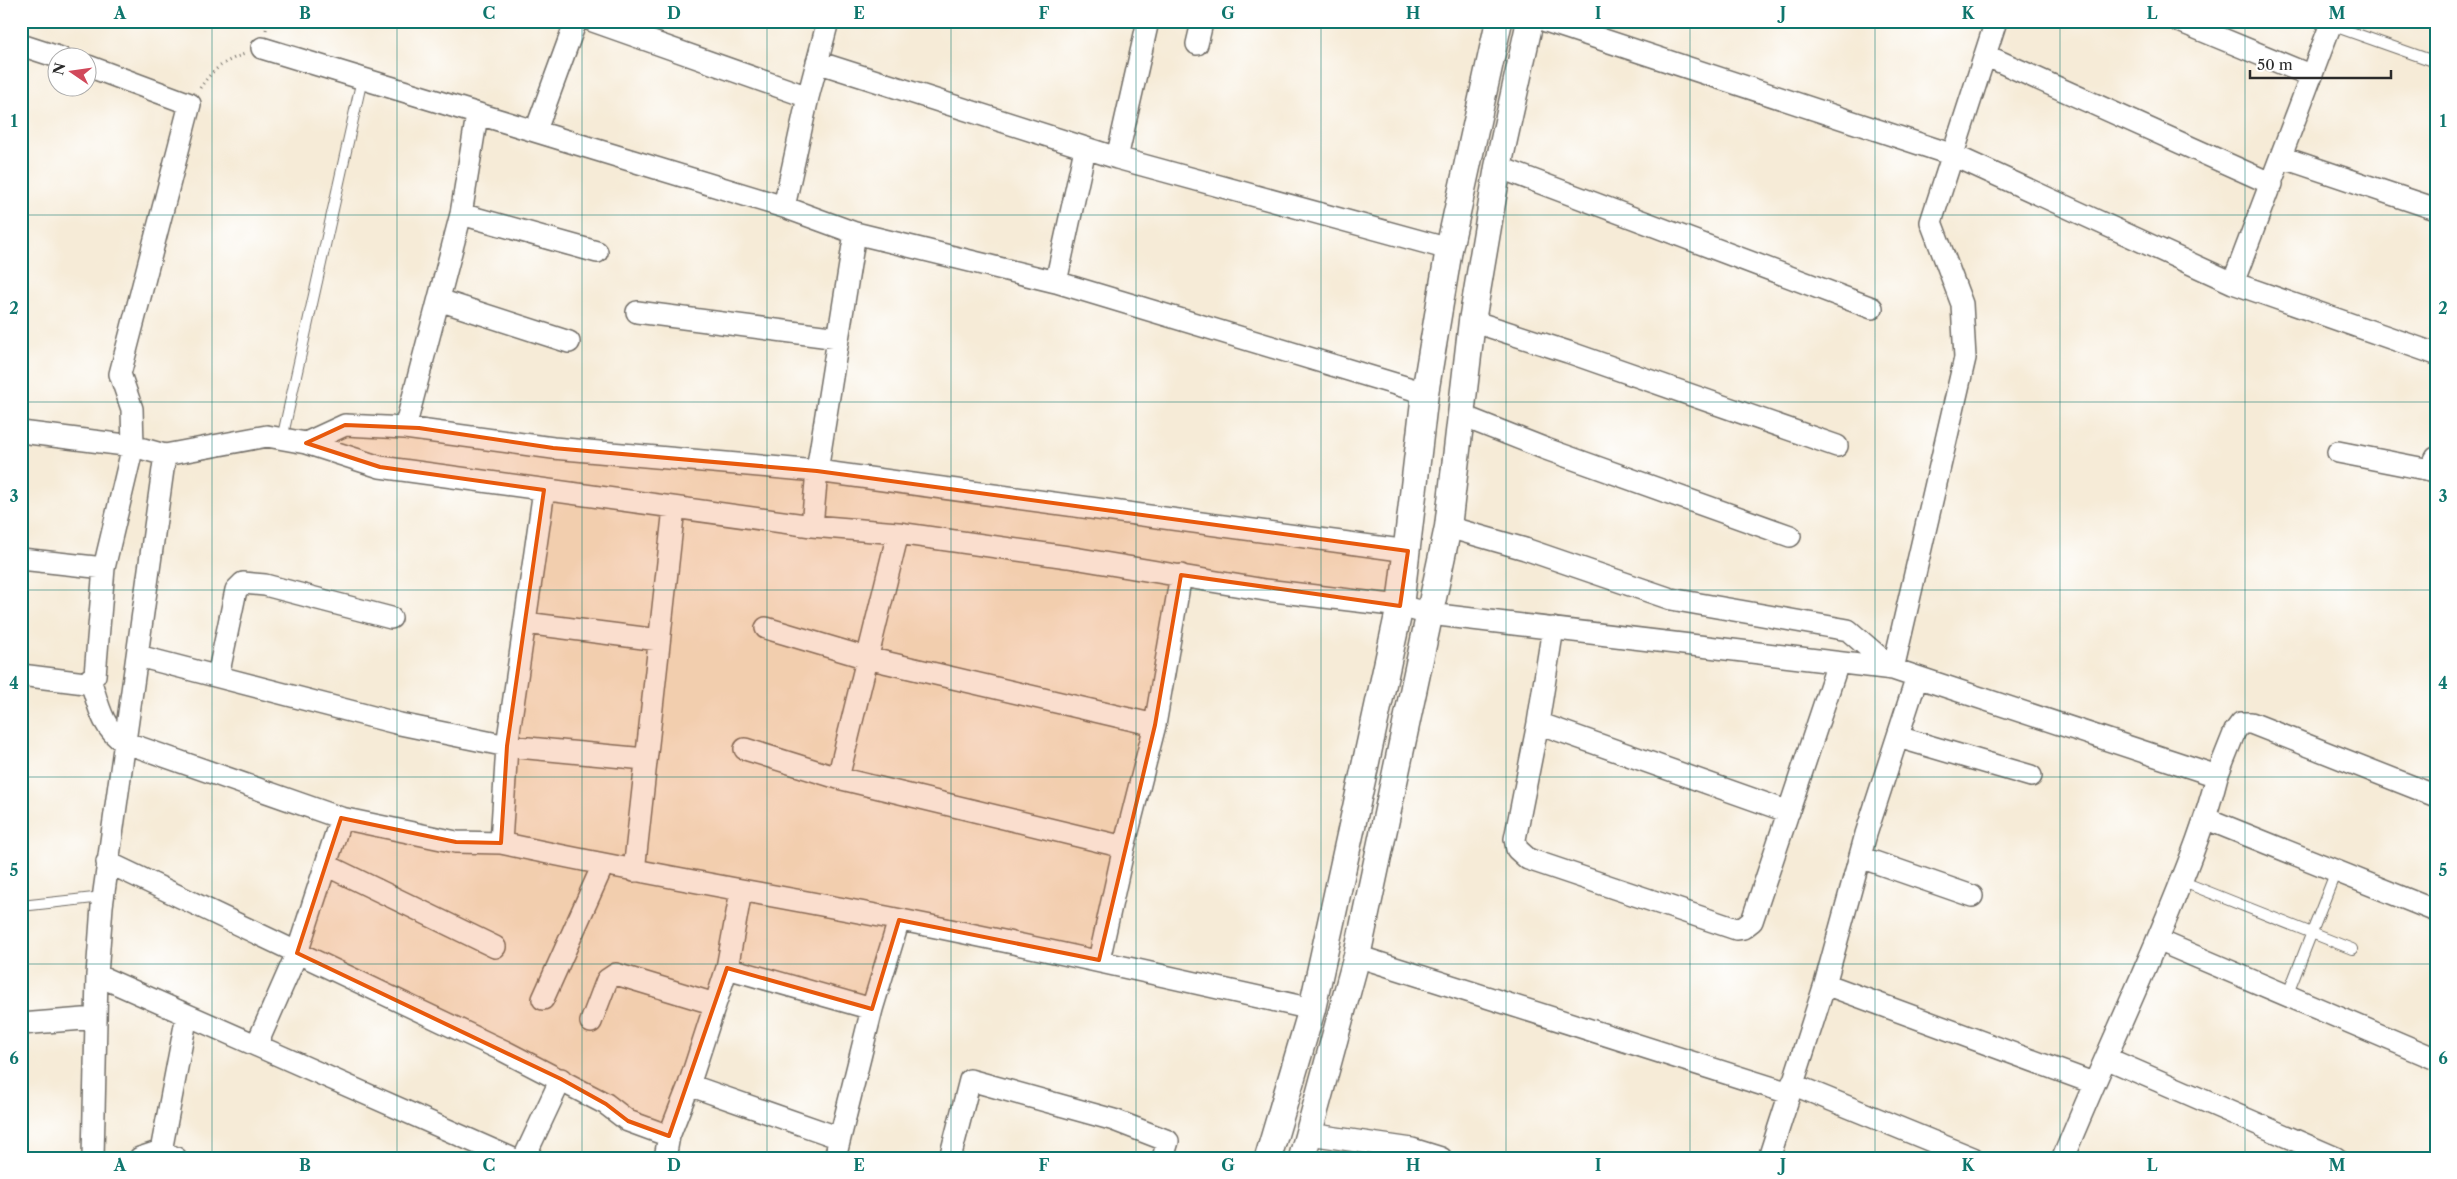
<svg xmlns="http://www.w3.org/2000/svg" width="2457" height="1179" viewBox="0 0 2457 1179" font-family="'Libre Caslon Text',serif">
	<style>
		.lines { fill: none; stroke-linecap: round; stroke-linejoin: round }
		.service-casing { stroke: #726e67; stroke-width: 12 }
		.minor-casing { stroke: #726e67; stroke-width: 24 }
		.tertiary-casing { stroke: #726e67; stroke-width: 29 }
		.path { stroke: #726e67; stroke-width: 3; stroke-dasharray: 1 4; stroke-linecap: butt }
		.service { stroke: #fff; stroke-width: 10 }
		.minor { stroke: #fff; stroke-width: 21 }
		.tertiary { stroke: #fff; stroke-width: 26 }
		.marked { fill: #e8590c; fill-opacity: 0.2; stroke: #e8590c; stroke-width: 4; stroke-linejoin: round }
		.grid { fill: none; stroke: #0f766e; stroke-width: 1; stroke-opacity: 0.55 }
		.neatline { fill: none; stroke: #0f766e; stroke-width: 2 }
		.grid-label { font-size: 16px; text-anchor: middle; font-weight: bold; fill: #0f766e }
	</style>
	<rect width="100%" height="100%" fill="#fff"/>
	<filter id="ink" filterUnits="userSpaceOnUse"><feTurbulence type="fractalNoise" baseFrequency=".02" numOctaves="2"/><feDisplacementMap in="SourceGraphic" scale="10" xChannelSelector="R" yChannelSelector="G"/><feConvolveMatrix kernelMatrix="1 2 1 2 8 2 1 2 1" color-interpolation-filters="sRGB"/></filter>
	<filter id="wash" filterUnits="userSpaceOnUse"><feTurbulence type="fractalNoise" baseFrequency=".0096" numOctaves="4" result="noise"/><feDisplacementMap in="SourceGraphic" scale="20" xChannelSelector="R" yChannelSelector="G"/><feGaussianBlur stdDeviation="1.12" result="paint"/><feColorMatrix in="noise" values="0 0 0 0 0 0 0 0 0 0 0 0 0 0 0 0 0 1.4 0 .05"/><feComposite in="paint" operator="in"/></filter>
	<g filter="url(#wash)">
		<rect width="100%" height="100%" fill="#f6ebd7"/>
	</g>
	<g filter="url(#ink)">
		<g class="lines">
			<!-- service casing -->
			<g class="service-casing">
				<path id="service" d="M2331 25 2436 62
					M282 439 362 79
					M2181 881 2352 949
					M21 906 103 897
					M2287 996 2336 871"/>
			</g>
			<!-- minor casing -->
			<g class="minor-casing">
				<path id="minor" d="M593 21 808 97
					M1546 21 1953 155 2233 283 2436 354
					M2179 21 2312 76
					M1197 44 1201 27 1199 21
					M21 45 61 58
					M262 48 784 207 855 233 817 471 812 526
					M1985 55 2272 184
					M817 62 1117 158 1449 249
					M477 115 461 214 405 428 553 448 817 471 1408 551
					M536 130 576 21
					M2281 157 2436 209
					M1117 158 1148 21
					M1498 167 1872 308
					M784 207 808 97 828 21
					M461 214 597 252
					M855 233 1056 282 1425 393
					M1056 282 1085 149
					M2233 283 2332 21
					M439 300 569 342
					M637 312 838 338
					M1472 321 1568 352 1837 446
					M1460 415 1546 449 1790 536
					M21 432 133 446 165 455 267 436 306 443 380 467 812 526 898 533 1068 557 1265 590 1400 606 1430 614 1893 669 1965 358 1962 304 1931 222 1996 21
					M306 443 345 425 405 428
					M2338 452 2430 470 2436 458
					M1448 527 1525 549 1671 599 1848 630 1893 669 1917 677 1866 834 1825 984 1769 1158
					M21 559 104 568
					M525 623 659 640
					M766 628 867 658 1155 725
					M1553 628 1538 723 1515 839 1517 849 1528 859 1736 929 1743 928 1752 921 1838 663
					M138 656 400 724 507 746 645 759
					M21 675 85 683 95 675 104 568 133 446 132 409 120 374 190 104 88 66
					M218 676 236 590 243 583 265 585 391 618
					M1917 677 2217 776 2235 731 2241 723H2251L2436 796
					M90 679C98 703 102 729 124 742L341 818 456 842 501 843 507 746 544 490
					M1538 723 1789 812
					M1898 737 2031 776
					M745 749 838 778 1124 847
					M838 778 898 533
					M2207 819 2436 911
					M501 843C634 872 768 894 901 920 1038 947 1175 978 1312 1009
					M1860 857 1972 896
					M107 862 504 1051 606 1104 628 1121 669 1136
					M326 865 495 947
					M634 871 674 508
					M2157 940 2436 1059
					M1357 956 1789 1093
					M1099 960 1124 847 1155 725 1181 575
					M727 968 872 1009
					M97 975 511 1158
					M1825 984 2093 1083
					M543 999 603 865
					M591 1022 607 980 616 974 715 1004
					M21 1024 96 1018
					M257 1044 297 953 341 818
					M2106 1058 2336 1158
					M1792 1084 1973 1158
					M689 1085 840 1138
					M1309 1134 1412 1149 1441 1158
					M161 1151 187 1015
					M93 1158 97 975 102 906 165 455
					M140 1158 161 1151 176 1158
					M524 1158 561 1079
					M665 1158 669 1136 689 1085 727 968 741 891
					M835 1158 872 1009 899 920
					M950 1158 970 1080 1114 1120 1168 1141 1163 1158
					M2063 1158C2098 1072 2138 988 2173 902 2190 860 2206 820 2217 776"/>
			</g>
			<!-- tertiary casing -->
			<g class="tertiary-casing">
				<path id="tertiary" d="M1268 1158 1312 1009 1400 606 1425 393 1449 249 1499 21
					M1302 1158 1357 956 1448 527 1472 321 1498 167 1530 21"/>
			</g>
			<!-- path -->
			<path class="path" d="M266 30 268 21
				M200 88C212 70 224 61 245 54"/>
			<!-- service -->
			<use href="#service" class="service"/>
			<!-- minor -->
			<use href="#minor" class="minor"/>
			<!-- tertiary -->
			<use href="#tertiary" class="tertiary"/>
		</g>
	</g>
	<!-- marked area -->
	<path class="marked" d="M345 425 419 428 553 448 817 471 1408 551 1400 606 1181 575 1155 725 1099 960 899 920 872 1009 727 968 669 1136 628 1121 606 1104 561 1079 297 953 341 818 456 842 501 843 507 746 544 490 380 467 306 443Z"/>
	<!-- grid -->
	<path class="grid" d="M212 21V1158M397 21V1158M582 21V1158M767 21V1158M951 21V1158M1136 21V1158M1321 21V1158M1506 21V1158M1690 21V1158M1875 21V1158M2060 21V1158M2245 21V1158M21 215H2436M21 402H2436M21 590H2436M21 777H2436M21 964H2436"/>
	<!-- margin -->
	<rect width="2457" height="1179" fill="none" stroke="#fff" stroke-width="55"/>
	<!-- north arrow -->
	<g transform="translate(72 72) rotate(283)"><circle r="24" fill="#ffffff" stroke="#aaaaaa"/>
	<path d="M0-4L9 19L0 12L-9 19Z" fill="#d1495b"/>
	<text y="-8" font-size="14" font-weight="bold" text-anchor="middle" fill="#2b2b2b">N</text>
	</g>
	<!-- scale -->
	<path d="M2250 70v8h141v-8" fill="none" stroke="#2b2b2b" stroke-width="2.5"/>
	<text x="2257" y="70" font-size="15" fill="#2b2b2b" stroke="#ffffff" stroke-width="4" paint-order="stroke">50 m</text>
	<rect x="28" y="28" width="2402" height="1124" class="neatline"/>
	<g class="grid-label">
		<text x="120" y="19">A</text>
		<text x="305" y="19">B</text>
		<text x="489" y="19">C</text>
		<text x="674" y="19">D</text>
		<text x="859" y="19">E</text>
		<text x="1044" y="19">F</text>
		<text x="1228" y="19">G</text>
		<text x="1413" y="19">H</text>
		<text x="1598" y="19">I</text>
		<text x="1783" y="19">J</text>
		<text x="1968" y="19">K</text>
		<text x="2152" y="19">L</text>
		<text x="2337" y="19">M</text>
		<text x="14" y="127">1</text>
		<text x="2443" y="127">1</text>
		<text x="14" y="314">2</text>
		<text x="2443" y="314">2</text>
		<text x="14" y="502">3</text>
		<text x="2443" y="502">3</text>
		<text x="14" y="689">4</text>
		<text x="2443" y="689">4</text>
		<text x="14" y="876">5</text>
		<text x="2443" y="876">5</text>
		<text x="14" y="1064">6</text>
		<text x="2443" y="1064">6</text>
		<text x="120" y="1171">A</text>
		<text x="305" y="1171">B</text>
		<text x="489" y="1171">C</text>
		<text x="674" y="1171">D</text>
		<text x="859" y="1171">E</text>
		<text x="1044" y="1171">F</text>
		<text x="1228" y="1171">G</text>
		<text x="1413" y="1171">H</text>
		<text x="1598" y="1171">I</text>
		<text x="1783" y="1171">J</text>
		<text x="1968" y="1171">K</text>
		<text x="2152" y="1171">L</text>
		<text x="2337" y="1171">M</text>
	</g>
</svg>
